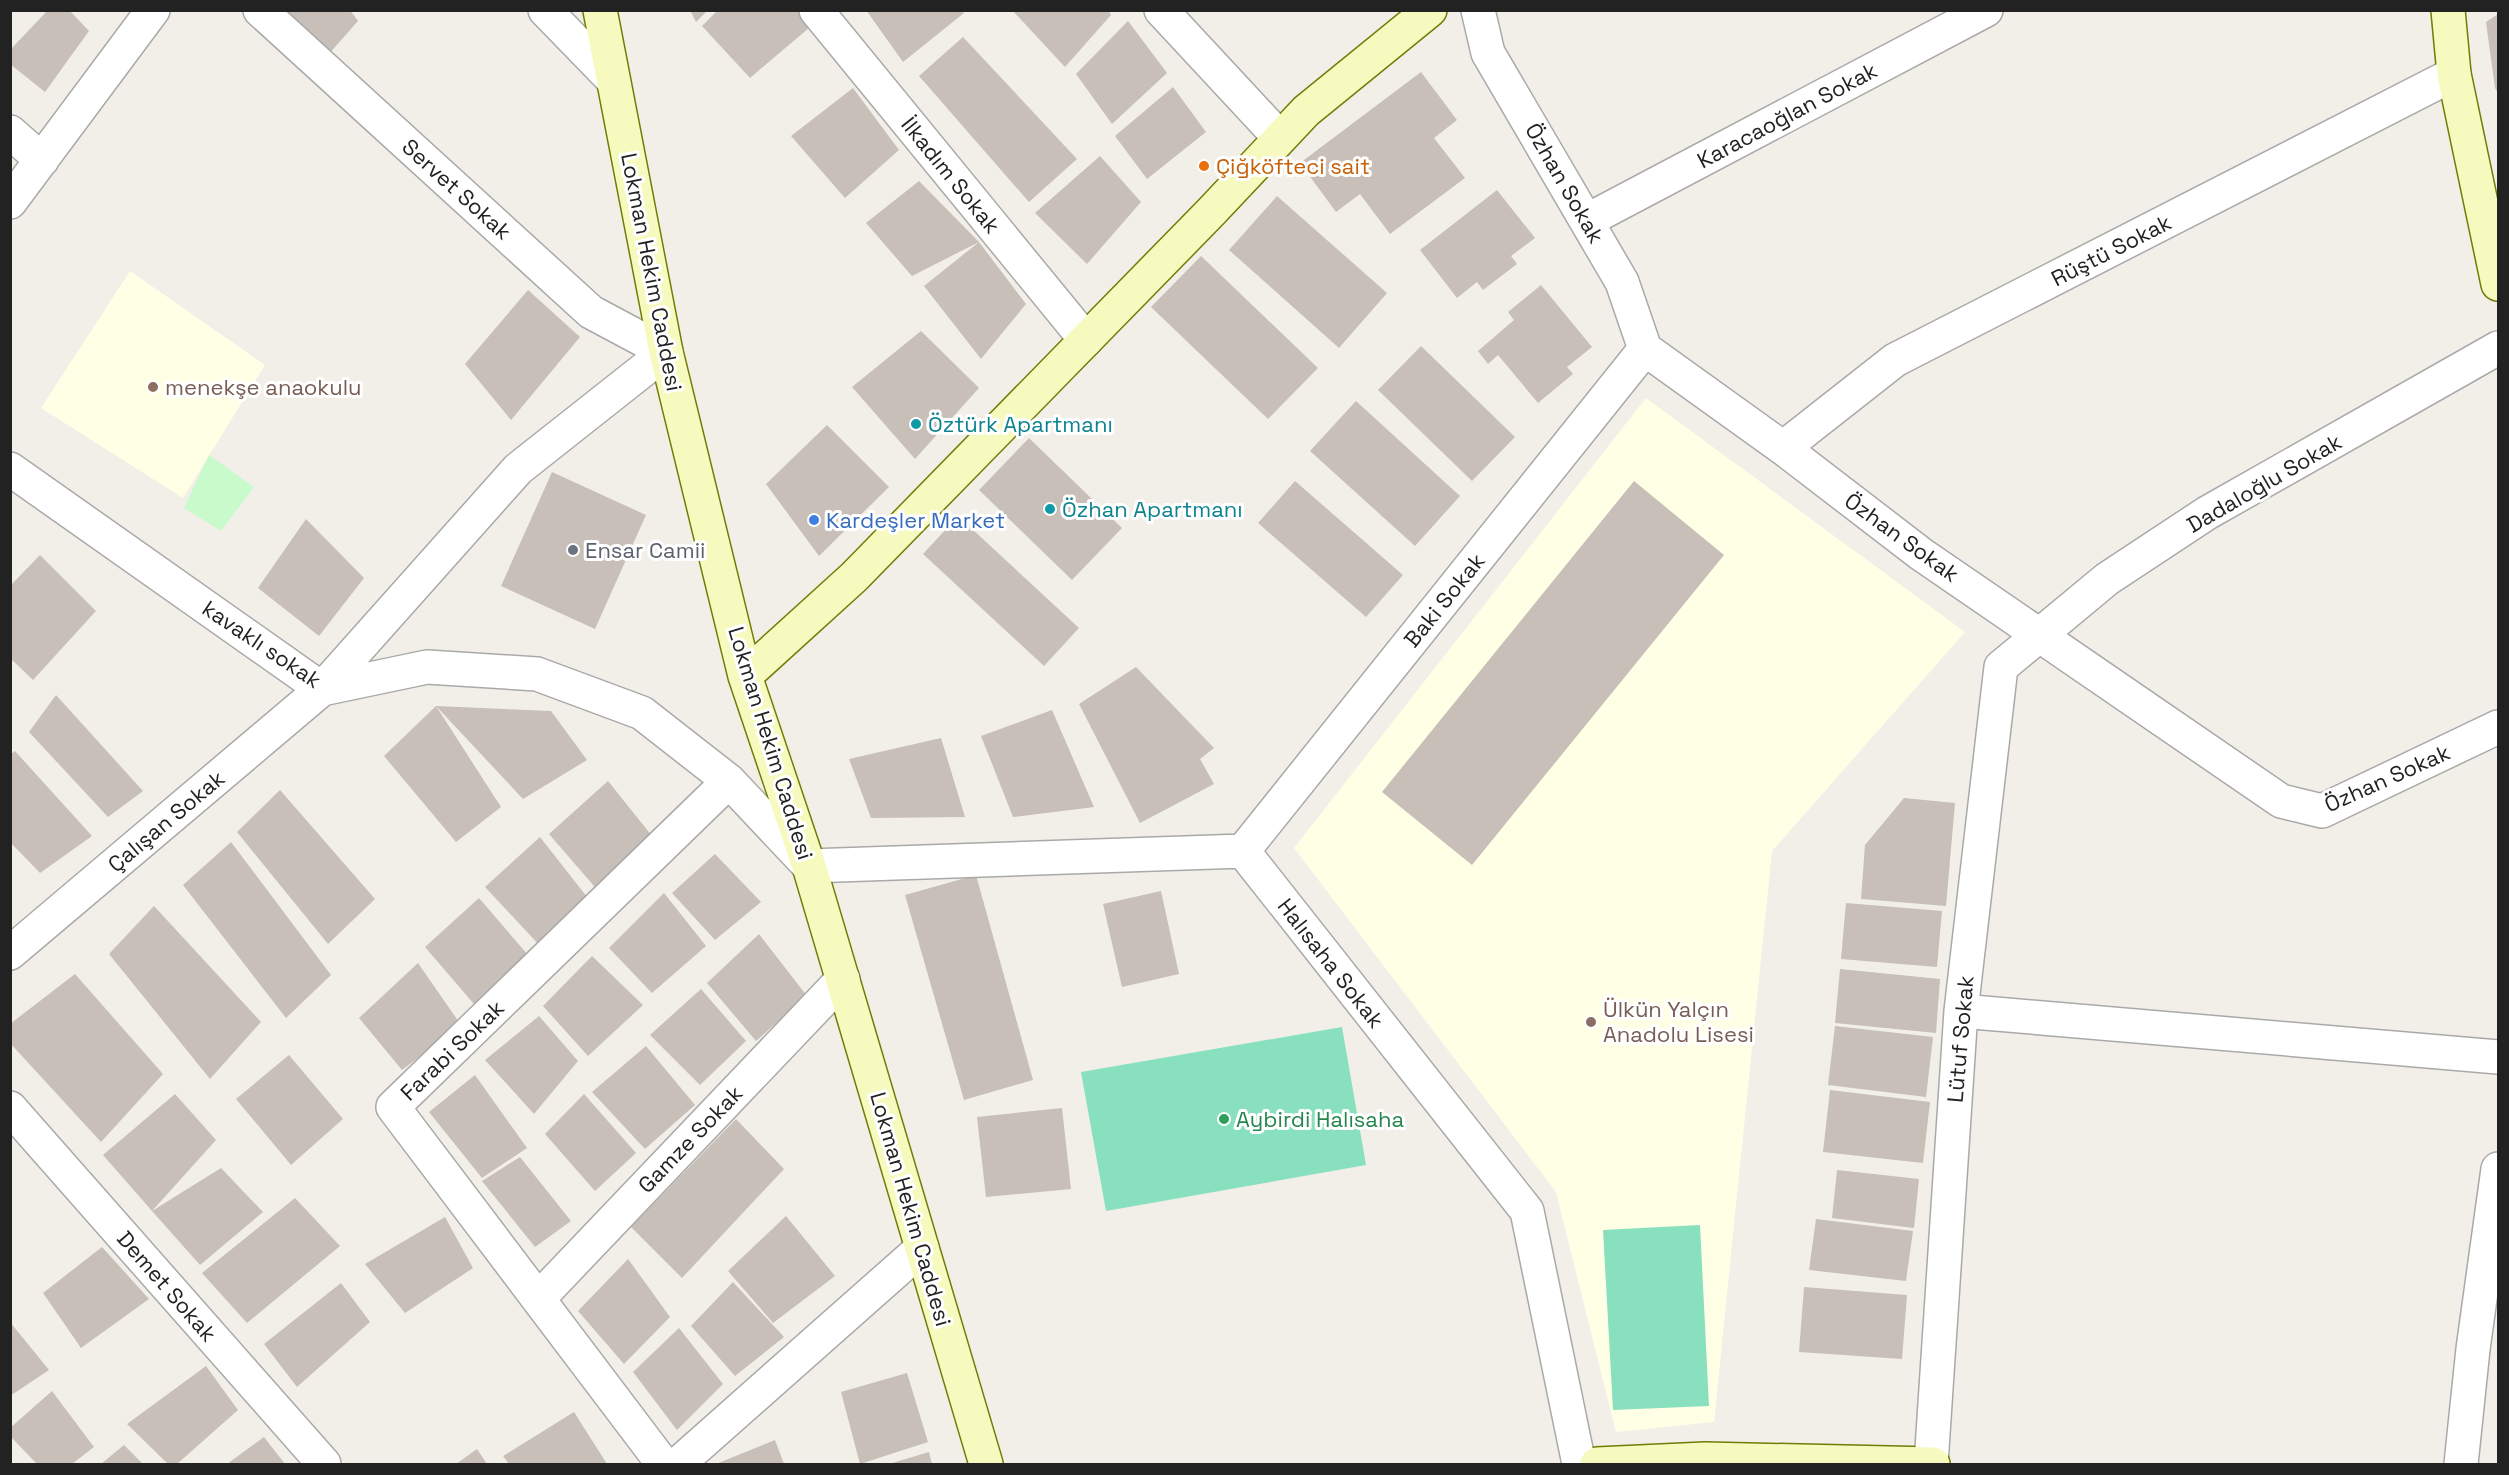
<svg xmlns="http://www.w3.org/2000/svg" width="2509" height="1475" viewBox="0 0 2509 1475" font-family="'Space Grotesk',sans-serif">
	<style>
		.education { fill: #ffffe5 }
		.park { fill: #c8facc }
		.pitch { fill: #88e0be }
		.building { fill: #c7bfb8 }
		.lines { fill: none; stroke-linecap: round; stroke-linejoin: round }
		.street-casing { stroke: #a9a9a9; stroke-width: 36 }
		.secondary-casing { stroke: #707d05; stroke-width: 36 }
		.street { stroke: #fff; stroke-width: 33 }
		.secondary { stroke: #f7fabf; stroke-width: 33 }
		.food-dot { fill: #e8710a; stroke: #fff; stroke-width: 2 }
		.education-dot { fill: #8d6e63; stroke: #fff; stroke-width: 2 }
		.culture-dot { fill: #0f9aa8; stroke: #fff; stroke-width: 2 }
		.shop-dot { fill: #3f7fe0; stroke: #fff; stroke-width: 2 }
		.worship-dot { fill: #6b7280; stroke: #fff; stroke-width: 2 }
		.leisure-dot { fill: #2e9e5b; stroke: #fff; stroke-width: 2 }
		.labels { text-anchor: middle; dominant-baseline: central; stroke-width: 6; stroke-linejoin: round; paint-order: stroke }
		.street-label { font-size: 22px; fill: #222; stroke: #fff }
		.food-label { font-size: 22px; fill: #c56008; stroke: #fff; text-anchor: start }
		.education-label { font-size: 22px; fill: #785e54; stroke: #fff; text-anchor: start }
		.culture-label { font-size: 22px; fill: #0d838f; stroke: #fff; text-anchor: start }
		.shop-label { font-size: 22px; fill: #366cbe; stroke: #fff; text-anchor: start }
		.worship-label { font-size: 22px; fill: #5b616d; stroke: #fff; text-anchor: start }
		.leisure-label { font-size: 22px; fill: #27864d; stroke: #fff; text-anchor: start }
	</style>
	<rect width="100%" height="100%" fill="#f2efe9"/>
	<!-- education -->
	<path class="education" d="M130 271 265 365 183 498 41 408Z
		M1646 398 1965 632 1772 851 1714 1422 1616 1432 1556 1192 1294 848Z"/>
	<!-- park -->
	<path class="park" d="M209 455 254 487 221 531 184 508Z"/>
	<!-- pitch -->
	<path class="pitch" d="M1342 1027 1366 1165 1106 1211 1081 1072Z
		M1700 1225 1709 1406 1613 1410 1603 1230Z"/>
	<!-- building -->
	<path class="building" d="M48 10H69L89 31 45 92 10 64V50Z
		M276 10H350L358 21 328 55Z
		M690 10H708L696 22Z
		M718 10H797L810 27 750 78 702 26Z
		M866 10H961L964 13 903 62Z
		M1012 10H1108L1111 15 1065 67Z
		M2498 14V93L2495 88 2486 22Z
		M1128 21 1167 73 1112 124 1076 74Z
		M963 37 1077 159 1029 202 919 76Z
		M1421 72 1457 120 1434 138 1465 178 1390 234 1360 194 1336 212 1300 163Z
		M1173 87 1206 132 1147 179 1115 136Z
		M853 88 899 150 845 198 791 136Z
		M1100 156 1141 202 1087 264 1035 213Z
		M919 181 979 242 1026 304 981 359 924 286 979 242 912 276 866 223Z
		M1497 190 1535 238 1511 256 1517 264 1483 290 1477 282 1457 298 1420 250Z
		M1277 196 1387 293 1339 348 1229 250Z
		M1201 256 1318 368 1268 419 1151 307Z
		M1541 285 1592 347 1567 367 1573 374 1538 403 1498 355 1488 364 1478 351 1514 320 1508 312Z
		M528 290 580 337 511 420 465 364Z
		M921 331 979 388 915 459 852 387Z
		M1421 346 1515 437 1472 481 1378 390Z
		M1356 401 1460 496 1415 546 1310 451Z
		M827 425 889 487 819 556 766 484Z
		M1029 438 1122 528 1072 580 979 490Z
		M552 472 646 515 595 629 501 586Z
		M1295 481 1403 575 1366 617 1258 523Z
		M1634 481 1724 555 1472 865 1382 792Z
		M958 516 1079 628 1044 666 923 554Z
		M306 519 364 578 319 636 258 588Z
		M40 555 96 611 33 680 10 658V586Z
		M1136 667 1214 748 1200 759 1214 784 1140 823 1079 704Z
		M56 695 143 791 108 817 29 732Z
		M436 706 501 807 456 842 384 756 436 706 551 711 587 760 523 799Z
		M1052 710 1094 807 1013 817 981 736Z
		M941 738 965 817 871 818 849 759Z
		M15 751 92 836 40 873 10 842V755Z
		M608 781 656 841 600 893 549 834Z
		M280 790 375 899 328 944 237 832Z
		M1904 798 1955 803 1946 906 1861 899 1865 845Z
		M540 837 591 902 542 948 485 887Z
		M231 842 331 975 286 1018 183 885Z
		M715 854 761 902 715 940 672 893Z
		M976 875 1033 1080 964 1100 905 895Z
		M1161 891 1179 974 1122 987 1103 904Z
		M664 893 706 946 652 993 609 948Z
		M479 898 534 962 485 1017 425 947Z
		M1846 903 1942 911 1937 967 1841 959Z
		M154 906 261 1022 210 1079 109 954Z
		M759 934 807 996 756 1041 707 983Z
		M592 956 643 1005 588 1056 543 1006Z
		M418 963 461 1025 402 1070 359 1018Z
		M1840 969 1940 979 1936 1033 1835 1023Z
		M75 974 163 1074 101 1142 10 1043V1024Z
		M701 989 746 1041 700 1085 650 1035Z
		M539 1016 578 1061 534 1114 485 1060Z
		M1835 1026 1933 1037 1926 1097 1828 1085Z
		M646 1046 695 1105 645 1149 592 1092Z
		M289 1055 343 1119 291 1165 236 1099Z
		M475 1075 527 1148 482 1178 429 1112Z
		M1830 1090 1930 1102 1923 1163 1823 1152Z
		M175 1094 216 1140 152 1211 221 1168 263 1212 200 1265 152 1211 103 1155Z
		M584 1094 636 1153 595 1191 545 1134Z
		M1062 1108 1071 1189 986 1197 977 1117Z
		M736 1119 784 1169 682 1278 631 1227Z
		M520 1157 571 1221 535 1247 482 1181Z
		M1837 1170 1919 1179 1914 1228 1832 1218Z
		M295 1198 340 1246 247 1323 202 1273Z
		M786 1216 835 1276 773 1323 728 1271Z
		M445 1217 473 1268 405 1313 365 1264Z
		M1816 1219 1913 1231 1906 1281 1809 1270Z
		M102 1247 149 1299 81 1348 43 1293Z
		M628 1259 670 1317 624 1364 578 1311Z
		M733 1282 784 1337 735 1376 691 1326Z
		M341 1283 370 1322 297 1387 264 1344Z
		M1804 1287 1907 1295 1902 1359 1799 1352Z
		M10 1322 49 1370 10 1396Z
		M679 1328 723 1384 677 1430 633 1372Z
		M206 1366 238 1410 177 1464H168L127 1424Z
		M907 1373 928 1442 860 1464 841 1392Z
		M52 1391 94 1447 72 1464H37L10 1436V1428Z
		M574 1412 607 1464H509L503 1456Z
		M264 1437 285 1464H227Z
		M775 1440 784 1464H716Z
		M124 1445 143 1464H101Z
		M477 1449 487 1464H456Z
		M929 1452 932 1464H889Z"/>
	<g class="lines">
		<!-- street casing -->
		<g class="street-casing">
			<path id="street" d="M545 10 613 80
				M816 10 1086 340
				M1161 10 1280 138
				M1478 10 1488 53 1622 282 1645 349 1783 448 1921 554 2281 801 2322 811 2498 727
				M10 132 42 160
				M10 202 153 10
				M1588 220 1986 10
				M1783 448 1895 360 2454 74
				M10 469 322 689 427 667 537 674 642 713 729 781 809 866 1243 851 1527 1211 1579 1464
				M1243 851 1645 349
				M10 953 322 689 518 469 666 352 591 312 260 10
				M1961 1011 2498 1057
				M10 1108 324 1464
				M538 1299 843 979
				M663 1464 393 1107 729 781
				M678 1464 922 1248
				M1931 1464 1961 1011 2001 667 2107 579 2207 513 2498 348
				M2461 1464 2473 1349 2498 1169"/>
		</g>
		<!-- secondary casing -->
		<g class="secondary-casing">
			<path id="secondary" d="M600 10 666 352 745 676 809 866 986 1464
				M2448 10 2454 74 2498 284
				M745 676 854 577 1211 212 1306 111 1430 10
				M1597 1464 1705 1459 1933 1464"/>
		</g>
		<!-- street -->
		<use href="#street" class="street"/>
		<!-- secondary -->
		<use href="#secondary" class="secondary"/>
	</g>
	<!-- markers -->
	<circle class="food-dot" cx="1204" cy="166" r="6"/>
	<g class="education-dot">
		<circle cx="153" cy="387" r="6"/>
		<circle cx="1591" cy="1022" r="6"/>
	</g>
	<g class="culture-dot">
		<circle cx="916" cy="424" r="6"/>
		<circle cx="1050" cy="509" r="6"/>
	</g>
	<circle class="shop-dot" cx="814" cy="520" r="6"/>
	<circle class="worship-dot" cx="573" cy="550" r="6"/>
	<circle class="leisure-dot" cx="1224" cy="1119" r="6"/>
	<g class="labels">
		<!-- street labels -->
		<g class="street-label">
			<text transform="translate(1787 115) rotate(-28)">Karacaoğlan Sokak</text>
			<text transform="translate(951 175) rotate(51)">İlkadım Sokak</text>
			<text transform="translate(1565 183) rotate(60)">Özhan Sokak</text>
			<text transform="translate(457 189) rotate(42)">Servet Sokak</text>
			<text transform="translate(2111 250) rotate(-27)">Rüştü Sokak</text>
			<text transform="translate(652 272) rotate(79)">Lokman Hekim Caddesi</text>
			<text transform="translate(2264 483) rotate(-30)">Dadaloğlu Sokak</text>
			<text transform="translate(1902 537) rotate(36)">Özhan Sokak</text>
			<text transform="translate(1444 600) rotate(-51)">Baki Sokak</text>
			<text transform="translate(262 644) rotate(34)">kavaklı sokak</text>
			<text transform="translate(771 743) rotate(73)">Lokman Hekim Caddesi</text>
			<text transform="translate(2387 778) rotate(-24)">Özhan Sokak</text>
			<text transform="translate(166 821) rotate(-40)">Çalışan Sokak</text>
			<text transform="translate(1331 963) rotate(52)">Halısaha Sokak</text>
			<text transform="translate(1960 1039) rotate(-85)">Lütuf Sokak</text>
			<text transform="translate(452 1050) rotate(-44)">Farabi Sokak</text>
			<text transform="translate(690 1139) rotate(-46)">Gamze Sokak</text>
			<text transform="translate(911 1209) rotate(74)">Lokman Hekim Caddesi</text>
			<text transform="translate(167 1286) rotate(49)">Demet Sokak</text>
		</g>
		<!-- food labels -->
		<g class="food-label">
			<text x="1216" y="166">Çiğköfteci sait</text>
		</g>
		<!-- education labels -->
		<g class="education-label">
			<text x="165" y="387">menekşe anaokulu</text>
			<text x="1603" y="1009">Ülkün Yalçın<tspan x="1603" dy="25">Anadolu Lisesi</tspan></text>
		</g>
		<!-- culture labels -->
		<g class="culture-label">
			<text x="928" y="424">Öztürk Apartmanı</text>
			<text x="1062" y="509">Özhan Apartmanı</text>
		</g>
		<!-- shop labels -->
		<g class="shop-label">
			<text x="826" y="520">Kardeşler Market</text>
		</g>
		<!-- worship labels -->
		<g class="worship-label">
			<text x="585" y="550">Ensar Camii</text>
		</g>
		<!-- leisure labels -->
		<g class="leisure-label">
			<text x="1236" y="1119">Aybirdi Halısaha</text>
		</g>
	</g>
	<!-- border -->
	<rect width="2509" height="1475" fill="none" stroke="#222222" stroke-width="24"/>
</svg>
